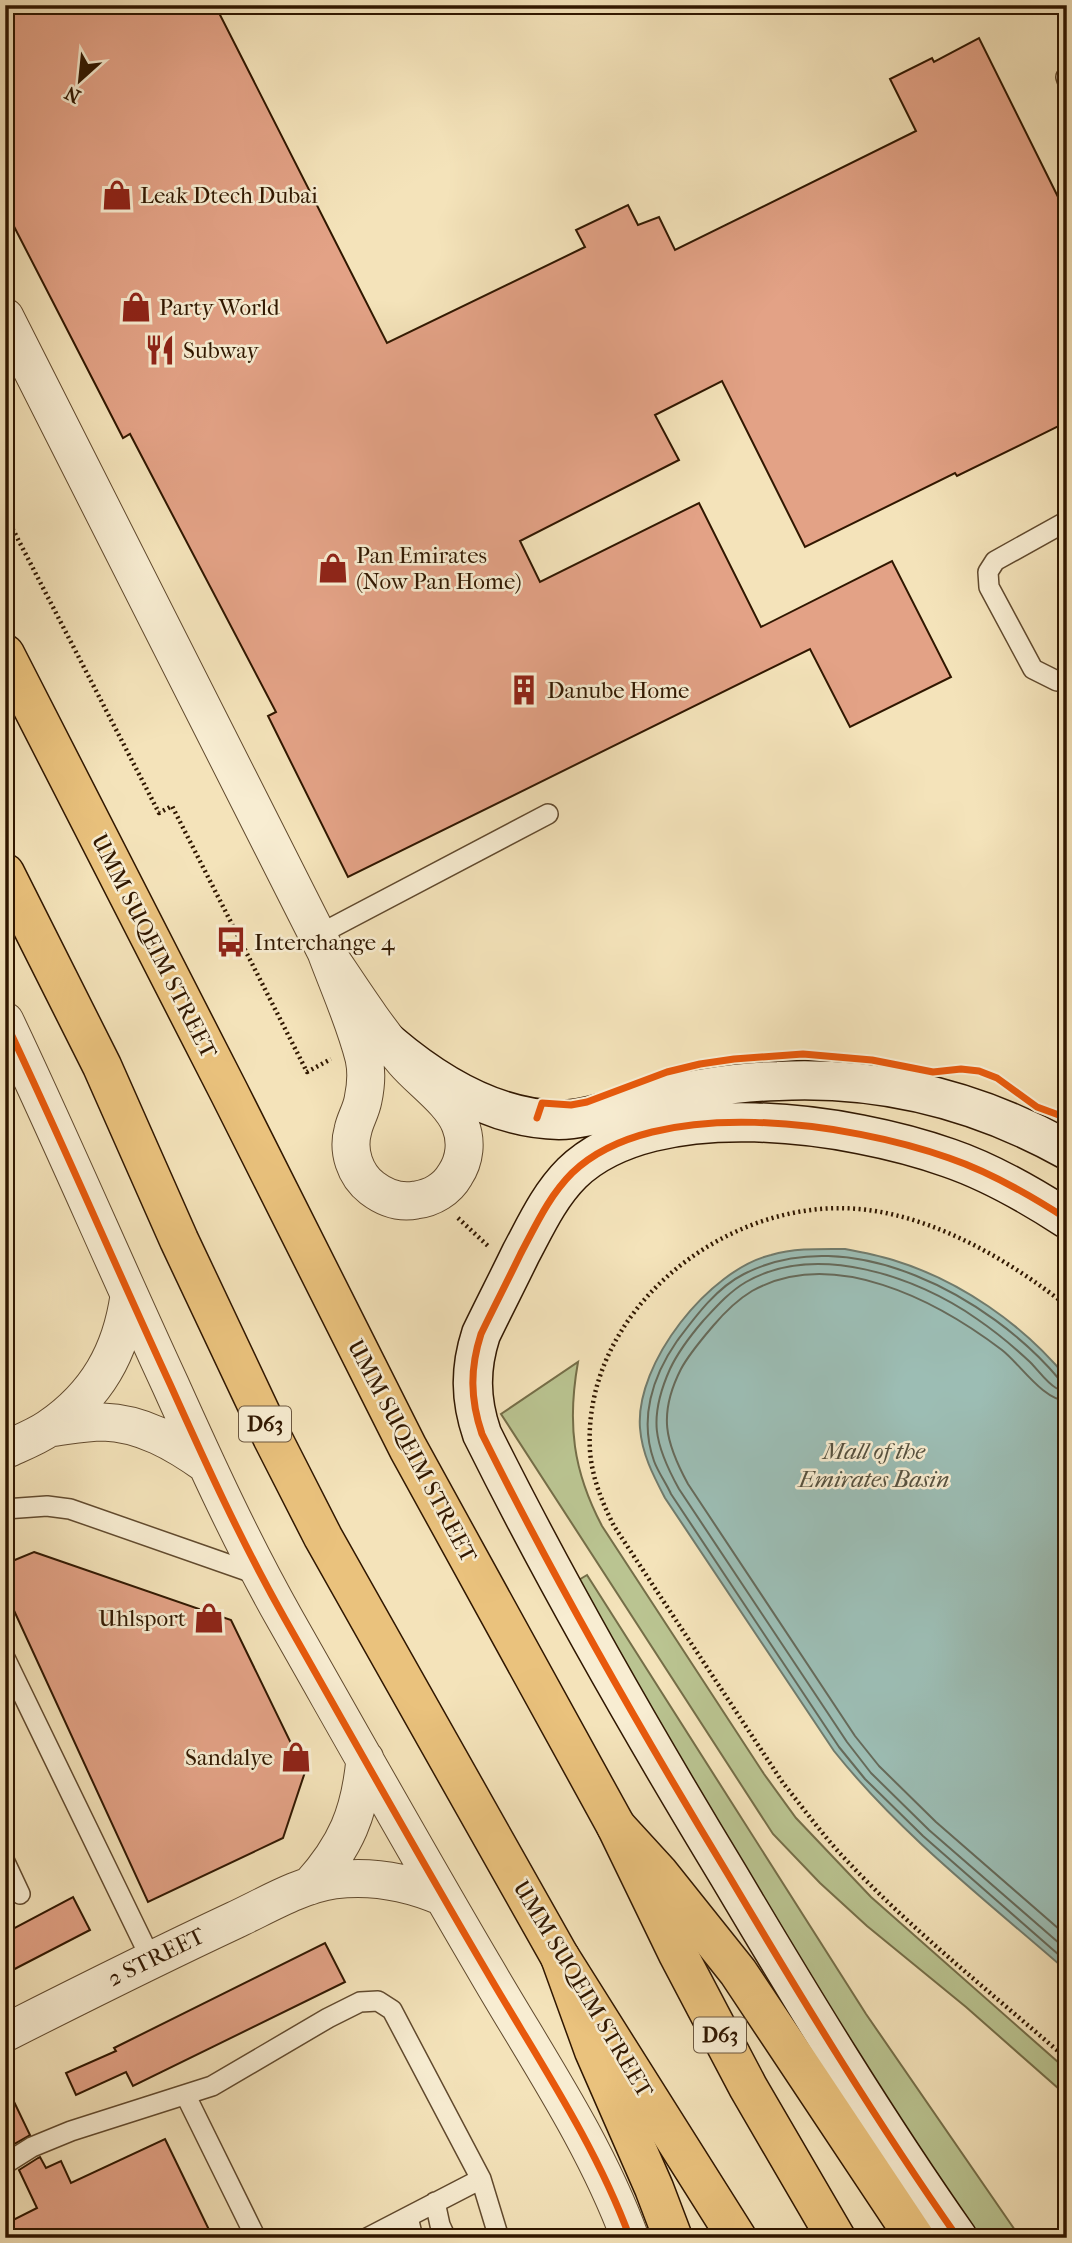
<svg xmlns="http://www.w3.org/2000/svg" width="1072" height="2243" viewBox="0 0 1072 2243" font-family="'IM FELL French Canon',serif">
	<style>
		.green { fill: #bac491; stroke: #756e48; stroke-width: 2 }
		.water { fill: #9cbdb4; stroke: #717b6c; stroke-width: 2 }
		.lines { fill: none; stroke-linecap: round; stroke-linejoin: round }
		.shore { stroke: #666a5a; stroke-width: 2 }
		.building { fill: #e3a286; stroke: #301700; stroke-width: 2 }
		.lane-casing { stroke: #614a2e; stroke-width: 22 }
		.street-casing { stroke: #614a2e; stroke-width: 39 }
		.secondary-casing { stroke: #301700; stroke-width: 41 }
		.primary-casing { stroke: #301700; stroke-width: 41 }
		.highway-casing { stroke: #301700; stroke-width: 41 }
		.path { stroke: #301700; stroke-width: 4.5; stroke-dasharray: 2 3.5; stroke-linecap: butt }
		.lane { stroke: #f8edd2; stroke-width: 19 }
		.street { stroke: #f8edd2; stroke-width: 37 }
		.secondary { stroke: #f8edd2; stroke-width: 38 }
		.primary { stroke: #eac27d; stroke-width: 38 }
		.highway { stroke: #eac27d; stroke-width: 38 }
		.cycleway-casing { stroke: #f8edd2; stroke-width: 11 }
		.cycleway { stroke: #e8590c; stroke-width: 7 }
		.labels { text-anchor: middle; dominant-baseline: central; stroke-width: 5; stroke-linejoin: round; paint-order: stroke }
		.shield { fill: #f8edd2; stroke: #6c573f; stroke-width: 2 }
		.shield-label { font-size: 21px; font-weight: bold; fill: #301700 }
		.poi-label { font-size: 23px; fill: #301700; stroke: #f8edd2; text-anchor: start }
		.street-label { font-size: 23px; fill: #301700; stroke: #f8edd2 }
		.water-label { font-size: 24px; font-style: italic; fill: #56513f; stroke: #f8edd2 }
	</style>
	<rect width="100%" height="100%" fill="#f4e3ba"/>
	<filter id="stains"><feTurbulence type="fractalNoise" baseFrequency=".00286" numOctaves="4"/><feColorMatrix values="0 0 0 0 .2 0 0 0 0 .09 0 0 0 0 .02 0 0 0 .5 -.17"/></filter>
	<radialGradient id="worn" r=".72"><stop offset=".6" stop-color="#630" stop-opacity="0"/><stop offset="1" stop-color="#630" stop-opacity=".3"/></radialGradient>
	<!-- green -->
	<path class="green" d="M578 1362C567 1424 573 1471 602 1526L764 1774 796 1818 871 1897 1067 2070V2096L966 2007 867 1926 820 1883 773 1834 501 1414Z
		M587 1575 866 2014 1017 2233 1012 2238H972L835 2029 577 1581Z"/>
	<!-- water -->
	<path class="water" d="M845 1249C861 1252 877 1255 893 1260 959 1280 1023 1324 1067 1378V1971C987 1901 901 1835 834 1751L665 1498C653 1475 642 1454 640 1428 635 1363 709 1270 771 1255 795 1248 821 1249 845 1249Z"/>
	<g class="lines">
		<!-- shore -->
		<path class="shore" d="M1067 1382 1059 1379C990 1297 850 1220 744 1274 716 1288 695 1317 677 1341 652 1377 639 1419 654 1461 658 1472 666 1483 671 1494L839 1747 865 1779 923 1836 1067 1962
			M1067 1390C1062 1390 1061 1391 1056 1388 1047 1383 1038 1370 1030 1362 1013 1346 996 1332 977 1319 916 1276 816 1242 746 1282 729 1292 716 1307 703 1321 691 1335 678 1352 670 1369 648 1418 654 1444 679 1489L847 1742 871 1773 929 1830 1067 1950
			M1067 1401C1043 1400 1021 1365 1002 1350 936 1300 833 1246 752 1291 737 1300 724 1313 713 1326 702 1339 689 1354 681 1369 658 1414 665 1442 688 1484L855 1736 879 1766 936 1822 1067 1936"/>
	</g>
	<!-- building -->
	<path class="building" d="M5 5H215L387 343 585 247 576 230 628 205 638 225 659 217 675 250 916 131 890 79 932 58 934 62 979 38 1067 215V422L957 476 955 473 805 547 722 381 655 415 679 460 520 541 540 582 699 503 761 627 892 561 951 677 850 727 810 649 348 877 268 716 276 712 130 434 123 438 5 209Z
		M34 1552 231 1620 305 1772 283 1838 148 1902 5 1591V1564Z
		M73 1897 90 1930 5 1974V1933Z
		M325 1943 345 1982 133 2086 126 2072 76 2095 66 2073 116 2051 114 2048Z
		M5 2083 30 2135 9 2147 5 2140Z
		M165 2139 213 2238H5V2224L37 2208 19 2170 38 2158 40 2157 46 2168 61 2161 71 2183Z"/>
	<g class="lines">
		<!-- lane casing -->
		<g class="lane-casing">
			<path id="lane" d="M1066 77 1067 80
				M1067 521 995 561 988 572 989 587 1033 669 1057 681H1067
				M318 935 548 814
				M5 1509 47 1506 70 1509 259 1575
				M5 1658 151 1959
				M5 1862 20 1894
				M186 2096 256 2238
				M5 2164 32 2147 71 2131 212 2086 328 2018 360 2002 378 2001 392 2010 481 2179 499 2238
				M435 2202 440 2225 446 2238
				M408 2217 413 2238
				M367 2238 481 2179"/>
		</g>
		<!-- street casing -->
		<g class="street-casing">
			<path id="street" d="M5 317 326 952C339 987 355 1022 364 1058 367 1072 366 1086 363 1100 361 1111 355 1120 353 1130 347 1151 355 1175 372 1188 385 1198 400 1203 416 1200 432 1198 447 1189 455 1175 465 1160 467 1141 460 1124 451 1101 420 1080 404 1061 375 1027 351 989 326 952
				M5 1021C62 1141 114 1263 170 1384 206 1464 242 1543 285 1619 352 1737 418 1855 487 1972 537 2058 595 2143 630 2238
				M49 1428C66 1426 85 1422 103 1422 142 1423 176 1443 207 1465
				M5 1450C20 1443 36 1437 49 1428 97 1395 121 1352 129 1296
				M310 1886C346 1846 360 1813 365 1759
				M5 2033C82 1994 158 1956 235 1920 267 1905 300 1885 334 1880 373 1875 408 1882 443 1897"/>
		</g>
		<!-- secondary casing -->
		<g class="secondary-casing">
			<path id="secondary" d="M389 1043C436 1083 496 1119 559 1120 586 1120 611 1109 637 1103 682 1091 730 1082 778 1081 880 1076 977 1100 1067 1150
				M958 2238C876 2121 802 1999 729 1876 641 1731 557 1585 482 1434 470 1399 470 1368 481 1334 494 1307 508 1280 521 1253 536 1225 549 1196 572 1173 655 1093 851 1123 949 1158 990 1172 1030 1195 1067 1219"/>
		</g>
		<!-- primary casing -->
		<g class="primary-casing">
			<path id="primary" d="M5 654 229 1092 408 1448 616 1826 678 1954 748 2087 836 2238
				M5 873 102 1066 179 1240 272 1437 323 1537 560 1957 737 2238"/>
		</g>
		<!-- highway casing -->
		<g class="highway-casing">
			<path id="highway" d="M616 1826 659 1873 738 1972 915 2238
				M560 1957 594 2051 654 2188 673 2238"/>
		</g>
		<!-- path -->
		<path class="path" d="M5 514 159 813 172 806 307 1072 331 1059
			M458 1218 488 1246
			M1067 1306C1012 1262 939 1219 868 1210 732 1192 581 1308 590 1451 592 1478 602 1502 614 1526L783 1783C804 1809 824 1837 848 1862 915 1933 993 1994 1067 2059"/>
		<!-- lane -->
		<use href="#lane" class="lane"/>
		<!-- street -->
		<use href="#street" class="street"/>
		<!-- secondary -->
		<use href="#secondary" class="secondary"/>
		<!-- primary -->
		<use href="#primary" class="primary"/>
		<!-- highway -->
		<use href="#highway" class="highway"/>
		<!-- cycleway casing -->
		<g class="cycleway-casing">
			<path id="cycleway" d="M5 1021C62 1141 114 1263 170 1384 206 1464 242 1543 285 1619 352 1737 418 1855 487 1972 537 2058 595 2143 630 2238
				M537 1118 542 1103 571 1105 587 1102 667 1072 700 1064 734 1059 803 1054 872 1060 933 1072 961 1069 979 1071 997 1078 1037 1107 1067 1118
				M958 2238C876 2121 802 1999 729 1876 641 1731 557 1585 482 1434 470 1399 470 1368 481 1334 494 1307 508 1280 521 1253 536 1225 549 1196 572 1173 655 1093 851 1123 949 1158 990 1172 1030 1195 1067 1219"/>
		</g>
		<!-- cycleway -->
		<use href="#cycleway" class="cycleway"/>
	</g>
	<!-- icons -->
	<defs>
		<g id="shop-bare" transform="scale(2.415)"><path d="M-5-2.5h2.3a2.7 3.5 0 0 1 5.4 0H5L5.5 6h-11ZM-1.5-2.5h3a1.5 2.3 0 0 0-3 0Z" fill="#8f2418" stroke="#f8edd2" stroke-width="2.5" paint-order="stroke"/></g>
		<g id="restaurant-bare" transform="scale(2.415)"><path d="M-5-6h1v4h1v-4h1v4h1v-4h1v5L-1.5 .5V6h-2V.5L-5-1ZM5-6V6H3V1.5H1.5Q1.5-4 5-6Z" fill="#8f2418" stroke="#f8edd2" stroke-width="2.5" paint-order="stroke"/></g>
		<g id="building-bare" transform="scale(2.415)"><path d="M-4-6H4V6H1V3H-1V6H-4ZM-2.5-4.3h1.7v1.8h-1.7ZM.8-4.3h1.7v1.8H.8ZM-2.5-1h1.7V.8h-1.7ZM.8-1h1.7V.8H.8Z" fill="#8f2418" stroke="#f8edd2" stroke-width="2.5" paint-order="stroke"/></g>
		<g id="bus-bare" transform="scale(2.415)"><path d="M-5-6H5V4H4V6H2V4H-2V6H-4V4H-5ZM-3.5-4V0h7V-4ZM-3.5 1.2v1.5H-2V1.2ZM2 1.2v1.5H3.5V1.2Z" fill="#8f2418" stroke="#f8edd2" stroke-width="2.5" paint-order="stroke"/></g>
	</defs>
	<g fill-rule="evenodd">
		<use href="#shop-bare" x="117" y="195"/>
		<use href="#shop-bare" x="136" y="307"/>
		<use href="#restaurant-bare" x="160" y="350"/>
		<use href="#shop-bare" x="333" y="568"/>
		<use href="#building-bare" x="524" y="690"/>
		<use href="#bus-bare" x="231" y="942"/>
		<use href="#shop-bare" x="209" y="1618"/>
		<use href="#shop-bare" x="296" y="1757"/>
	</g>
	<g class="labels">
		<!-- shield labels -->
		<g class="shield">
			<rect x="239" y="1406.5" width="52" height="35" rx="5"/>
			<rect x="694" y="2017.5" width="52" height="35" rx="5"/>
		</g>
		<g class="shield-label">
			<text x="265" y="1424">D63</text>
			<text x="720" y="2035">D63</text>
		</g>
		<!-- poi labels -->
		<g class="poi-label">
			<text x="140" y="195">Leak Dtech Dubai</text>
			<text x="159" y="307">Party World</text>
			<text x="183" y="350">Subway</text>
			<text x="356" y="555">Pan Emirates<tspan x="356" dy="26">(Now Pan Home)</tspan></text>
			<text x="547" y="690">Danube Home</text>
			<text x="254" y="942">Interchange 4</text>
			<text x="186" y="1618" text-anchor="end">Uhlsport</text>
			<text x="273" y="1757" text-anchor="end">Sandalye</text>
		</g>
		<!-- street labels -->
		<g class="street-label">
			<text transform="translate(154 946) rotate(63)">UMM SUQEIM STREET</text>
			<text transform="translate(412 1451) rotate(62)">UMM SUQEIM STREET</text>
			<text transform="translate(156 1957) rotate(-26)">2 STREET</text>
			<text transform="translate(583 1989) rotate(59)">UMM SUQEIM STREET</text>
		</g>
		<!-- water labels -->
		<g class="water-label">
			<text x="874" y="1451">Mall of the<tspan x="874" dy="28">Emirates Basin</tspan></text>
		</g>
	</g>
	<!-- margin -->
	<rect width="1072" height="2243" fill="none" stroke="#f4e3ba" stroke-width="28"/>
	<rect x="7" y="7" width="1058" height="2229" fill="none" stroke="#301700" stroke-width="3.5"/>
	<rect x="14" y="14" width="1044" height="2215" fill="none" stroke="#301700" stroke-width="2"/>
	<!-- north arrow -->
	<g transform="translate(80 80) rotate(207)" stroke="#f8edd2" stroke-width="5" paint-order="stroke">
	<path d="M0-5L12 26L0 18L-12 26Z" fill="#301700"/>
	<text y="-10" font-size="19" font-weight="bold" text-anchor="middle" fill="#301700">N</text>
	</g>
	<rect width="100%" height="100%" filter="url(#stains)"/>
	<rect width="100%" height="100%" fill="url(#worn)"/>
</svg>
